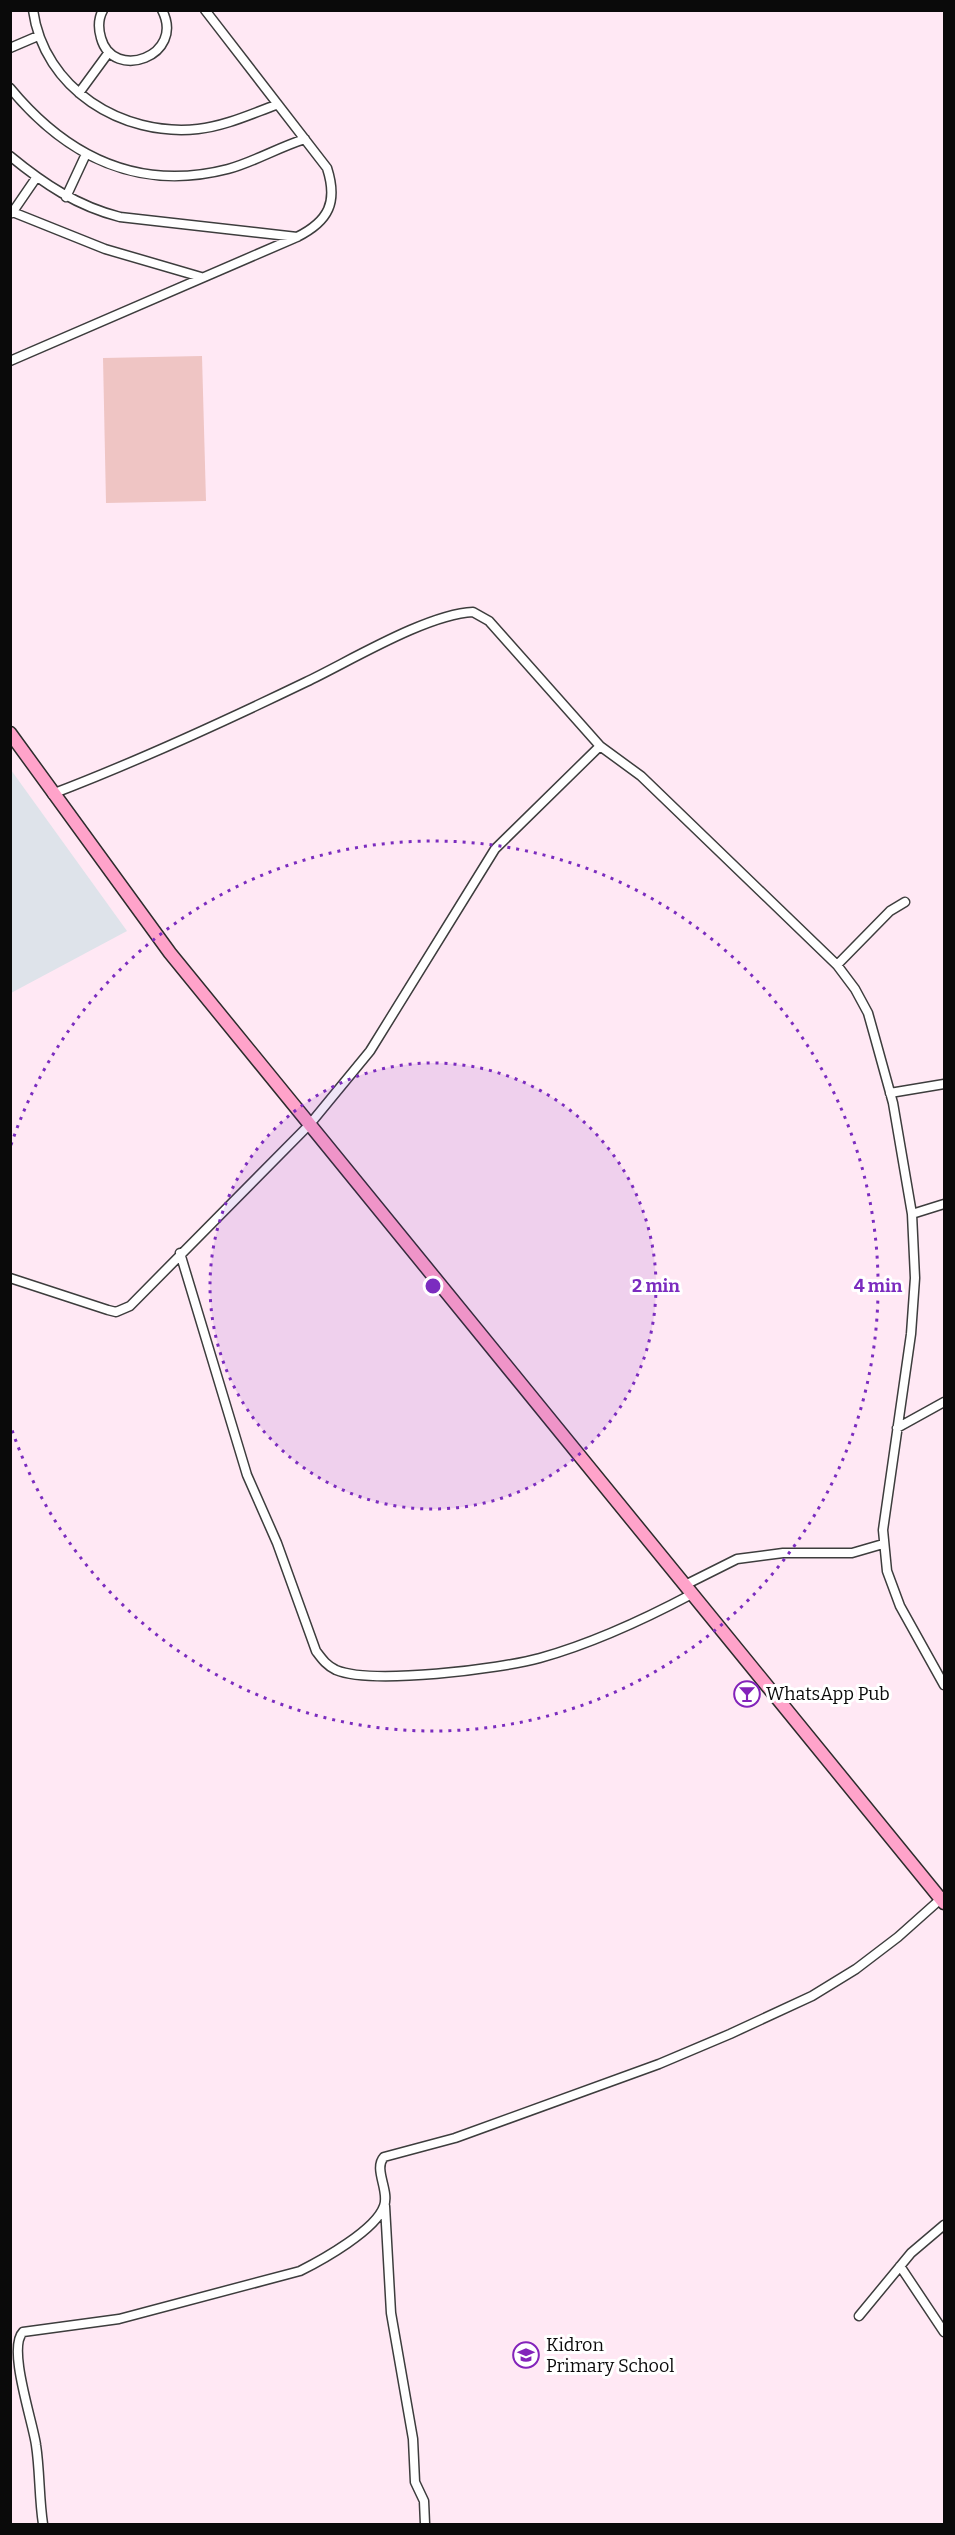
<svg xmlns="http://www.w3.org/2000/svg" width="955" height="2535" viewBox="0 0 955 2535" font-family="Bitter,serif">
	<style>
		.industrial { fill: #dee3ea }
		.pitch { fill: #efc5c4 }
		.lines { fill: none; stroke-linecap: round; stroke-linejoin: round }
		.street-casing { stroke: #3d3d3d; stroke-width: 11 }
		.secondary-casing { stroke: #2c2c2c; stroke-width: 15 }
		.street { stroke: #fff; stroke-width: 8 }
		.secondary { stroke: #ffa3ca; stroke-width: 12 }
		.ring { fill: none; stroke: #7b2cbf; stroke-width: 3; stroke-dasharray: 3 6 }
		.labels { text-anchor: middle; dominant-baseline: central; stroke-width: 6; stroke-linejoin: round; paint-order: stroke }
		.poi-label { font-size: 18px; fill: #0a0a0a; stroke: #fff; text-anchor: start }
		.centre { fill: #7b2cbf; stroke: #fff; stroke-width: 3 }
		.ring-label { font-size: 18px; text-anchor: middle; font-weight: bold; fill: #7b2cbf; stroke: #fff; stroke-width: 6; stroke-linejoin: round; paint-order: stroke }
	</style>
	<rect width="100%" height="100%" fill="#ffe8f4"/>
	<!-- industrial -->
	<path class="industrial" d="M11 770 127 931 11 993H10Z"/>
	<!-- pitch -->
	<path class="pitch" d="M202 356 206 501 106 503 103 358Z"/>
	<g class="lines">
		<!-- street casing -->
		<g class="street-casing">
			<path id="street" d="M33 10C44 89 122 137 198 129 225 126 251 114 276 105
				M103 10C98 19 98 28 101 38 113 82 186 56 162 10
				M10 48 38 36
				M10 88C67 157 139 192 228 169 254 162 279 147 305 139
				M79 93 109 52
				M10 156C44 184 77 206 120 217L297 237
				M66 197 86 154
				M10 211 105 249 201 277
				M12 213 36 178
				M10 361 297 237C329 221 338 202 327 168L205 10
				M52 794C139 761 223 722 306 682 350 661 427 614 473 612L489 621 600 746 641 776 837 965 855 989 868 1013 875 1038 893 1103 912 1214 915 1278 911 1334 883 1530 887 1571 900 1606 944 1685
				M837 965 890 911 905 902
				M890 1093 944 1084
				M912 1214 944 1204
				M180 1253 247 1475 277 1543 316 1651C322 1659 326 1665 336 1670 372 1685 500 1669 540 1658 594 1643 643 1620 692 1594
				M10 1278 108 1310 116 1312 130 1306 310 1124 370 1051 495 849 600 746
				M897 1428 944 1402
				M685 1585 737 1559 783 1553H852L883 1544
				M385 2206 391 2313 413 2439 415 2482 424 2501 425 2524
				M900 2266 944 2332
				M859 2316 911 2253 944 2225
				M43 2524C39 2498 40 2471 36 2445 33 2422 7 2348 23 2332L119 2319 300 2271C322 2260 376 2230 384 2206 390 2191 373 2169 384 2157L455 2138 659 2064 730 2034 812 1996 856 1969 898 1937 944 1896"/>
		</g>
		<!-- secondary casing -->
		<g class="secondary-casing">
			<path id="secondary" d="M10 733 170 953 944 1903"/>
		</g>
		<!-- street -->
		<use href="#street" class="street"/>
		<!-- secondary -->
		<use href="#secondary" class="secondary"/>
	</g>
	<!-- distance rings -->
	<circle cx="433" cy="1286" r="223" fill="#7b2cbf" fill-opacity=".12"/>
	<g class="ring">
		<circle cx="433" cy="1286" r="223"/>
		<path d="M11 1145A445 445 0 1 1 11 1427"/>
	</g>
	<!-- icons -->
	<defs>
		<g id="bar-ring" transform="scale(1.35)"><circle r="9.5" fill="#fff" stroke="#8323ba" stroke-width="1.5"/><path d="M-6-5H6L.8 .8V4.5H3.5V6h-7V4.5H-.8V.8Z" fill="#8323ba"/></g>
		<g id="school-ring" transform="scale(1.35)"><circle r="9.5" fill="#fff" stroke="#8323ba" stroke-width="1.5"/><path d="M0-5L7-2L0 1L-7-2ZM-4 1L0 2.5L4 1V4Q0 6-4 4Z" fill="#8323ba"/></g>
	</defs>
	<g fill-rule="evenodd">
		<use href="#bar-ring" x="747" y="1694"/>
		<use href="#school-ring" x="526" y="2355"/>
	</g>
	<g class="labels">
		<!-- poi labels -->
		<g class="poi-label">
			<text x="766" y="1694">WhatsApp Pub</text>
			<text x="546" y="2345">Kidron<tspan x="546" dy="21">Primary School</tspan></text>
		</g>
	</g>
	<circle cx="433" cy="1286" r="9" class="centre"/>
	<g class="ring-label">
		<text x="656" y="1292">2 min</text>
		<text x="878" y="1292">4 min</text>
	</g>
	<!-- border -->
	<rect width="955" height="2535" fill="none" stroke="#0a0a0a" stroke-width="24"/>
</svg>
